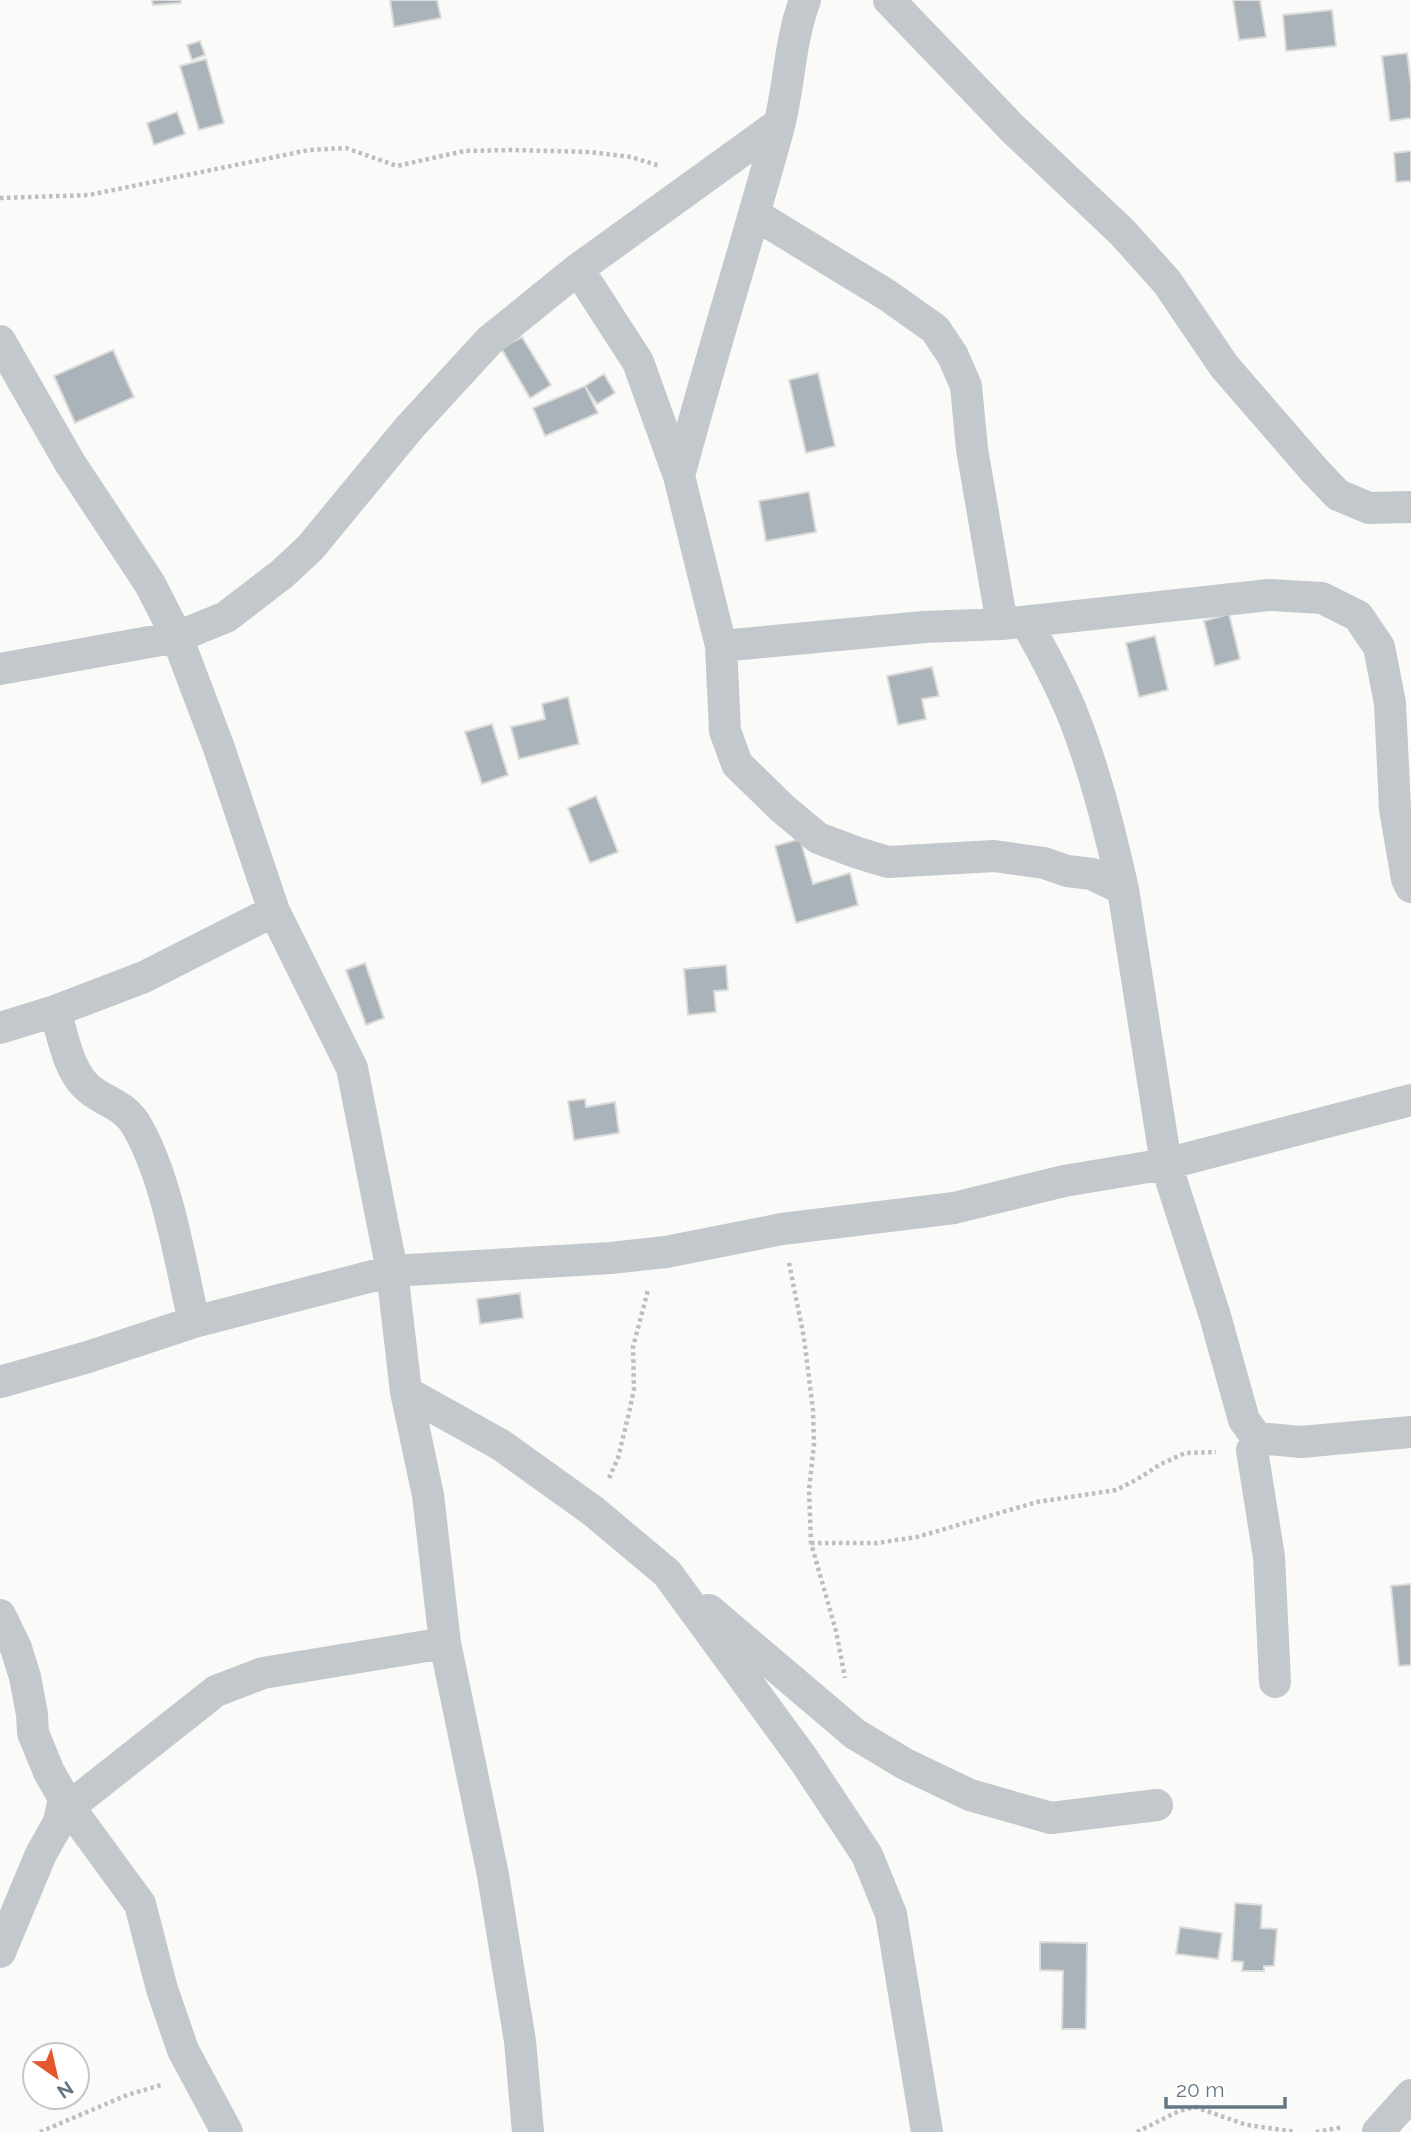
<svg xmlns="http://www.w3.org/2000/svg" width="1411" height="2132" viewBox="0 0 1411 2132" font-family="Raleway,sans-serif">
	<style>
		.building { fill: #aab3b9; stroke: #dcdcda; stroke-width: 2 }
		.lines { fill: none; stroke-linecap: round; stroke-linejoin: round }
		.path { stroke: #bbbfc2; stroke-width: 4.5; stroke-dasharray: 3.5 3.5; stroke-linecap: butt }
		.street { stroke: #c3c8cc; stroke-width: 32 }
	</style>
	<rect width="100%" height="100%" fill="#fafaf8"/>
	<!-- building -->
	<path class="building" d="M152 0H181V3L153 5Z
		M390 0H437L441 18 394 27Z
		M1233 0H1260L1266 37 1239 40Z
		M1332 10 1336 46 1286 51 1283 15Z
		M200 41 205 55 192 60 187 45Z
		M1407 53 1411 84V118L1390 121 1382 56Z
		M206 59 224 123 199 130 180 66Z
		M177 112 185 134 154 145 147 123Z
		M1411 151V181L1396 182 1394 153Z
		M522 337 551 385 530 398 501 348Z
		M113 350 134 397 75 423 54 376Z
		M818 373 835 446 806 453 789 380Z
		M604 374 615 393 597 404 585 386Z
		M585 386 598 413 545 436 533 408Z
		M809 492 816 532 766 541 759 501Z
		M1229 614 1240 659 1215 666 1204 621Z
		M1155 636 1168 690 1139 697 1126 643Z
		M932 667 939 696 922 699 926 719 898 725 887 676Z
		M568 697 579 744 519 759 511 727 545 719 542 704Z
		M492 724 508 775 482 784 465 732Z
		M596 796 618 852 590 863 568 808Z
		M800 839 813 884 850 873 858 905 796 923 775 846Z
		M365 963 384 1018 366 1025 346 970Z
		M726 965 728 990 714 991 716 1012 688 1015 684 969Z
		M585 1099 586 1107 615 1102 619 1133 574 1140 568 1101Z
		M520 1293 523 1318 480 1324 477 1299Z
		M1411 1584V1665L1399 1666 1391 1586Z
		M1235 1903 1262 1905 1261 1928 1277 1929 1274 1966H1264V1971H1242L1243 1962 1232 1961Z
		M1180 1927 1222 1933 1218 1959 1176 1954Z
		M1040 1942 1087 1943 1086 2029H1062L1063 1971 1040 1970Z"/>
	<g class="lines">
		<!-- path -->
		<path class="path" d="M0 198 89 195 309 150 346 148 397 166 464 151 512 150 590 152 631 157 660 166
			M789 1263 804 1338 813 1410 814 1444 809 1490 811 1543 836 1631 845 1678
			M609 1478 618 1458 629 1413 634 1389 633 1347 648 1290
			M811 1543H877L917 1537 1037 1502 1116 1490 1136 1480 1161 1464 1185 1453 1216 1452
			M40 2132 127 2095 161 2085
			M1137 2132 1179 2111 1195 2107 1247 2125 1296 2132
			M1316 2132 1343 2127"/>
		<!-- street -->
		<path class="street" d="M889 0 1013 129 1122 232 1167 282 1224 366 1315 471 1338 495 1369 508 1411 507
			M754 214 887 295 935 329 953 356 966 386 972 449 1002 624
			M578 269 638 362 679 476 721 646 725 731 737 764 782 808 818 838 858 853 888 862 994 856 1044 863 1067 871 1092 874 1123 889 1166 1164 1215 1316 1244 1420 1257 1438 1301 1442 1411 1432
			M0 341 70 463 150 584 177 637 219 748 274 911 352 1068 392 1271 406 1392 428 1495 445 1643 493 1875 520 2041 528 2132
			M679 476C710 359 747 243 779 126 790 83 789 43 805 0
			M1026 622C1042 650 1057 678 1070 708 1094 766 1109 828 1123 889
			M721 646 924 627 1002 624 1269 595 1322 598 1358 616 1379 647 1390 703 1395 809 1407 879 1411 887
			M0 669 177 637 226 617 282 574 310 548 409 428 489 341 578 269 779 124
			M55 1011C63 1035 67 1066 85 1085 102 1103 124 1102 138 1128 168 1182 180 1261 194 1322
			M0 1028 55 1011 144 977 274 911
			M0 1382 88 1357 194 1322 392 1271 611 1258 666 1252 782 1229 954 1208 1064 1181 1166 1164 1411 1100
			M406 1392 501 1445 593 1511 667 1573 804 1760 867 1855 891 1914 927 2132
			M1257 1438 1252 1450 1269 1557 1275 1682
			M709 1610 855 1734 905 1764 970 1795 1051 1818 1157 1805
			M0 1615 16 1648 25 1677 32 1714 33 1733 49 1772 69 1807 140 1904 162 1989 183 2050 227 2132
			M69 1807 216 1691 263 1673 445 1643
			M0 1952 41 1854 59 1822 64 1798
			M1378 2132 1411 2095"/>
	</g>
	<!-- north arrow -->
	<g transform="translate(56 2076) rotate(146)"><circle r="33" fill="#ffffff" stroke="#c1c8cd" stroke-width="2"/>
	<path d="M0-5L12 26L0 18L-12 26Z" fill="#e4572e"/>
	<text y="-10" font-size="19" font-weight="bold" text-anchor="middle" fill="#657683">N</text>
	</g>
	<!-- scale -->
	<path d="M1166 2097v10h119v-10" fill="none" stroke="#657683" stroke-width="3.5"/>
	<text x="1176" y="2097" font-size="21" fill="#657683" stroke="#ffffff" stroke-width="5" paint-order="stroke">20 m</text>
</svg>
